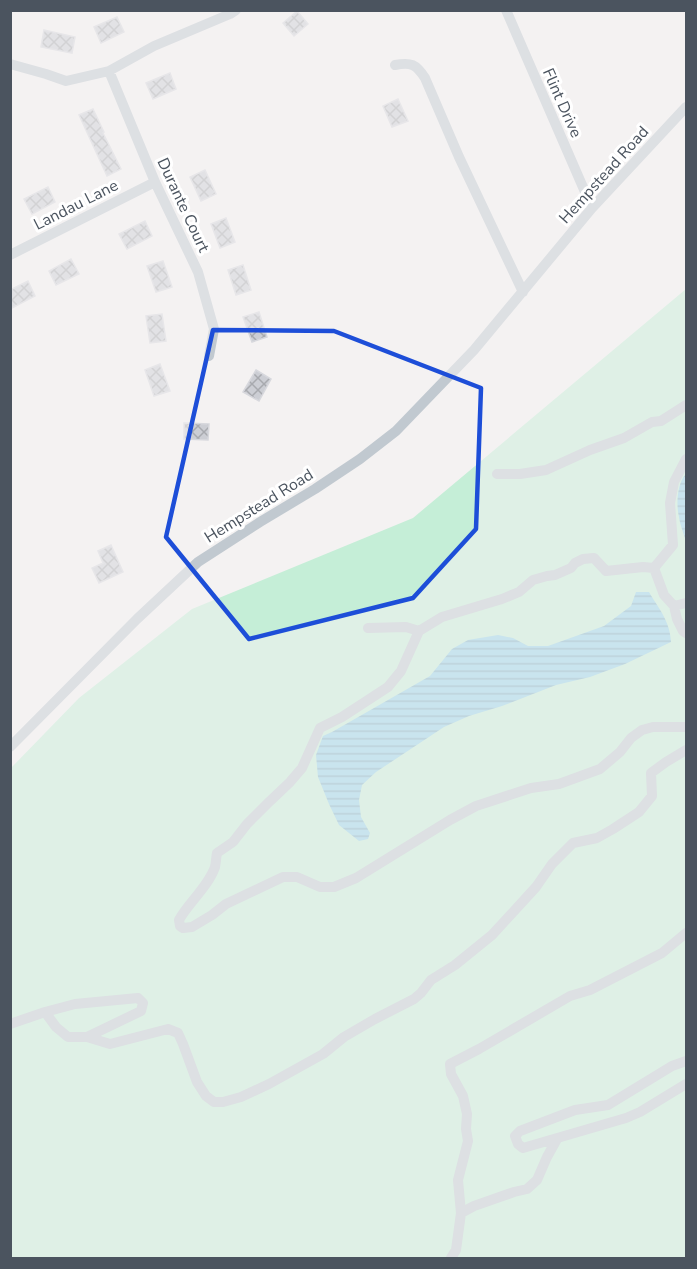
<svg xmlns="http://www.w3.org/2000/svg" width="697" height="1269" viewBox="0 0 697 1269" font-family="'Nunito Sans',sans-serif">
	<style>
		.green { fill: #c5eed7 }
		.water { fill: url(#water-rules) }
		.building { fill: url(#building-cross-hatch); stroke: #d7d8dd; stroke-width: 1.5 }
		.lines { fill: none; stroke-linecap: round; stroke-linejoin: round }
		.minor { stroke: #c1c9d0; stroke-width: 10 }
		.marked { fill: none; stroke: #1d4ed8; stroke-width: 4.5; stroke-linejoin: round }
		.labels { text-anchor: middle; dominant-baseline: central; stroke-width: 6; stroke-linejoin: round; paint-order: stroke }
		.street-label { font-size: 16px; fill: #4b545f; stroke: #fff }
	</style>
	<defs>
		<pattern id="water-rules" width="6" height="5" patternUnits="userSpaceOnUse" patternTransform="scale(1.5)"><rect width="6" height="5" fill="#95d2e8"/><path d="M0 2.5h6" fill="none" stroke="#7cadbf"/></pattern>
		<pattern id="building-cross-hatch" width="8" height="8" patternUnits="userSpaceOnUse" patternTransform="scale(1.5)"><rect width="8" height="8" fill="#ccced4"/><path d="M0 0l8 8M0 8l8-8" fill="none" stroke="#a8aaaf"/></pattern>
	</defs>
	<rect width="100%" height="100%" fill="#f4f2f2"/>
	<!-- green -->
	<path class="green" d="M686 289V1258H11V768L79 698 192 609 413 518Z"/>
	<!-- water -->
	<path class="water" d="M686 474V542C684 534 680 525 679 517 676 505 677 483 686 474Z
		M636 592H649C659 609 670 621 671 642L625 664 590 677 556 685 502 706 469 716 444 727 376 772 362 785 359 800 361 817 370 833 368 839 359 841 339 825 329 804 318 777 316 755 323 736 332 732 430 676 452 649 468 640 498 635 513 638 528 646H548L604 626 631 606Z"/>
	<!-- building -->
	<path class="building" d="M297 11 308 24 294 36 283 23Z
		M117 17 124 32 101 43 94 27Z
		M44 30 75 37 72 53 41 47Z
		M170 73 176 89 153 99 146 83Z
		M398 99 408 121 392 127 383 106Z
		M93 109 104 132 103 133 121 169 107 176 79 115Z
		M205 170 216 194 201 201 190 177Z
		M48 187 55 202 32 214 24 199Z
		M226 218 235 242 220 248 211 224Z
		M145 221 152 236 127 249 119 234Z
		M71 259 79 274 56 285 49 271Z
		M163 261 172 287 156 292 147 266Z
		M243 265 251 290 236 295 228 270Z
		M28 281 35 296 10 309V290Z
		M259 312 267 337 252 342 243 317Z
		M162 314 166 341 150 343 146 316Z
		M160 364 170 391 154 396 145 370Z
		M256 370 271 379 259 401 243 392Z
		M184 423 209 424 208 440 184 439Z
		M111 545 123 572 99 583 92 568 103 563 98 551Z"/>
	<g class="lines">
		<!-- minor -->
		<path class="minor" d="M506 10 592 208
			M10 64 46 74 66 81 109 71 154 46 230 14 236 10
			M395 65C411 62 416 64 425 78L459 157 523 292
			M109 71 155 182 198 272 214 329 209 356
			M10 255 155 182
			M497 474H520L546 470 590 450 624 438 652 422 661 421 686 405
			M654 568 673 545 670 503 674 482 686 459
			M674 606 686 603
			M368 628 406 627 419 631
			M686 633 683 631 677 619 674 606 664 595 654 568 643 567 606 571 594 558 583 559 575 563 571 568 555 575 547 576 533 580 519 592 502 599 442 617 419 631 401 671 388 687 342 717 320 728 302 768 290 782 270 801 247 824 233 842 217 853C216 858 216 863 215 867 208 887 189 902 179 920L180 926 183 928 192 927 212 915 226 904 283 877H297L320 887H334L356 878 450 820 476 806 531 788 559 784 600 769 620 752 631 738 642 730 653 727H686
			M10 747 137 619 198 562 260 522 315 489 360 459 396 431 474 350 592 208 686 107
			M10 1024 45 1012 75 1004 138 998 143 1003 141 1011 87 1037H68L56 1027 45 1012
			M87 1037 110 1044 168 1029 178 1033 183 1044 197 1082 206 1096 214 1102H223L241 1097 269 1084 323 1054 344 1037 375 1019 414 999 421 993 431 980 455 965 492 935 536 887 552 864 573 843 597 838 613 829 639 812 652 796 651 773 666 762 686 750
			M686 1061 672 1066 608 1105 575 1110 520 1131 515 1136 518 1144 523 1148 626 1118 640 1112 686 1084
			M461 1213 458 1180 468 1141 466 1129 467 1114 463 1096 451 1074 450 1064 479 1049 570 996 590 990 662 953 686 933
			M451 1258 456 1250 461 1213 474 1206 514 1192 527 1189 537 1180 547 1157 557 1139"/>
	</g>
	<!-- marked area -->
	<path d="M0 0H697V1269H0ZM213 330 334 331 481 388 476 529 413 598 249 639 166 537Z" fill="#f4f2f2" fill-opacity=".55" fill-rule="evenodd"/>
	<path class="marked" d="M213 330 334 331 481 388 476 529 413 598 249 639 166 537Z"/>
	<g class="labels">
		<!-- street labels -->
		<g class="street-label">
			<text transform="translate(562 103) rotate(66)">Flint Drive</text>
			<text transform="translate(604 175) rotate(-48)">Hempstead Road</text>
			<text transform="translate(76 205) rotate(-27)">Landau Lane</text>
			<text transform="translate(183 205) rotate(65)">Durante Court</text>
			<text transform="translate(259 506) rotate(-32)">Hempstead Road</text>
		</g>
	</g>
	<!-- border -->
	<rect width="697" height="1269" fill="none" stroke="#4b545f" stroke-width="24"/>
</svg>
